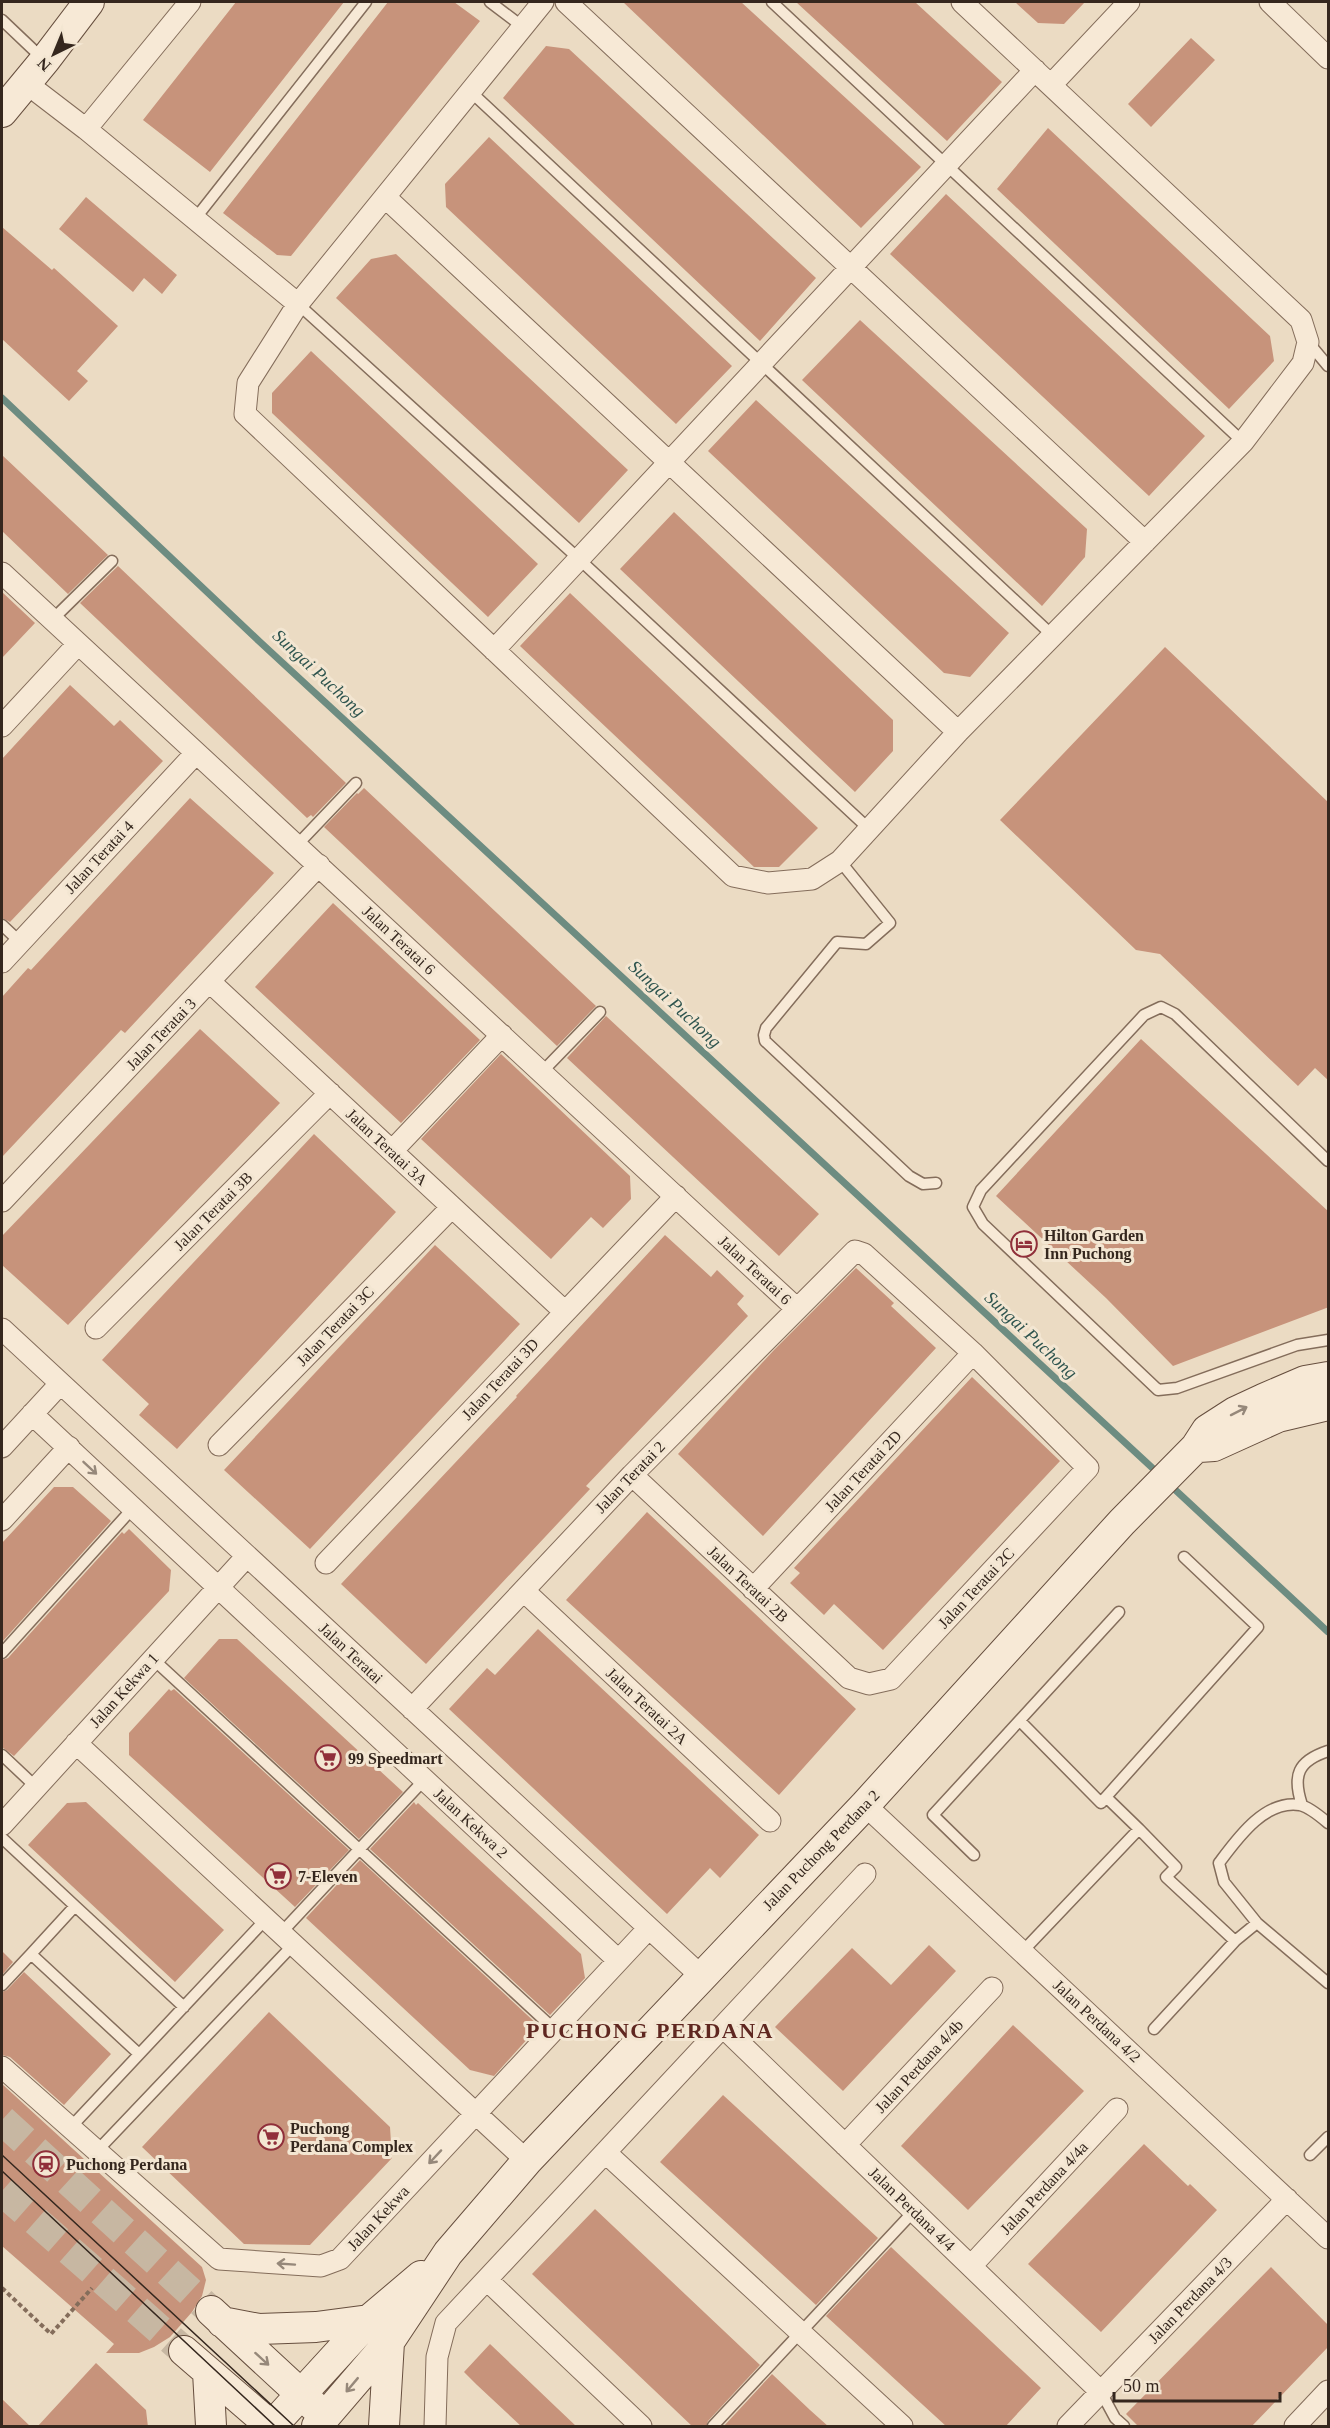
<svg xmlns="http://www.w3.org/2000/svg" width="1330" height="2428" viewBox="0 0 1330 2428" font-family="'Times New Roman',serif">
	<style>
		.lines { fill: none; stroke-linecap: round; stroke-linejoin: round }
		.stream { stroke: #6d8c81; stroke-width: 7 }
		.building { fill: #c7937b }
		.secondary-tunnel { stroke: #c7b7a2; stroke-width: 30; stroke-dasharray: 30 15; stroke-linecap: butt }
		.lane-casing { stroke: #846d5b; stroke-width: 13 }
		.street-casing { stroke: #846d5b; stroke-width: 23 }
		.secondary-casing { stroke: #664e3e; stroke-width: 32 }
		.path { stroke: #846d5b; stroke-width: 4; stroke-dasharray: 4.5 3; stroke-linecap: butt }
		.lane { stroke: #f7e9d6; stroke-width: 10 }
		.street { stroke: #f7e9d6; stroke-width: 21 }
		.secondary { stroke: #f7e9d6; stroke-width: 30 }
		.tram { stroke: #35271e; stroke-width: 1.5 }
		.oneway { stroke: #96887a }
		.labels { text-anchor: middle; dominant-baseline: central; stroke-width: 6; stroke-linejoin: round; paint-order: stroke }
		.street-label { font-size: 16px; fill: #35271e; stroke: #f3e6d2 }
		.poi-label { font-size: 16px; font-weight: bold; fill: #35271e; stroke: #f3e6d2; text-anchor: start }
		.water-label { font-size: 18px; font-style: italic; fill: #2e544e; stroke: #f3e6d2 }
		.district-label { font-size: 22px; font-weight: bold; letter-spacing: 1.5px; fill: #5f2720; stroke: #f3e6d2 }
	</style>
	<rect width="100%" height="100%" fill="#ebdbc3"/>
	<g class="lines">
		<!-- stream -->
		<path class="stream" d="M2 398 260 642 1160 1475
			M1170 1485 1328 1632"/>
	</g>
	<!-- building -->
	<path class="building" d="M236 2H344L210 172 143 120Z
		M388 2H454L480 21 291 256 277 255 223 213Z
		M623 2H741L921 167 861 228Z
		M796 2H915L1002 82 947 141Z
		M1015 2H1085L1064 24 1038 23Z
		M1191 38 1215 60 1151 127 1128 104Z
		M546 46 569 49 816 278 760 341 503 98Z
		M1048 128 1270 336 1274 361 1229 409 997 189Z
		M489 137 732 366 676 424 446 207 445 184Z
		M946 194 1205 436 1149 496 890 254Z
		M86 197 177 275 162 294 144 278 133 292 59 229Z
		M2 227 52 270 54 268 118 326 77 371 88 381 69 401 2 339Z
		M396 254 628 470 579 523 336 298 371 259Z
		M860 320 1087 529 1085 557 1042 606 802 380Z
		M311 351 538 564 488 617 272 413V393Z
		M756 400 1009 633 970 677 944 673 708 451Z
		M2 455 108 555 68 594 2 531Z
		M674 512 893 720V751L855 792 620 569Z
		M118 566 346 783 313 817 311 815 307 818 80 603Z
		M2 592 35 623 2 658Z
		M570 593 818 828 779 867H754L520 646Z
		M1165 647 1329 803V1081L1315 1068 1298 1086 1160 954 1136 950 1000 820Z
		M70 685 114 726 120 720 163 761 10 922 2 918V759Z
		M364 788 596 1006 557 1046 324 827 357 793 358 794Z
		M190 798 274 873 125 1033 121 1030 2 1157V997L28 968 31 970Z
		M333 903 480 1040 401 1123 255 987Z
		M606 1016 819 1214 779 1256 567 1058Z
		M200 1029 280 1103 68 1325 2 1265V1236Z
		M1141 1039 1329 1212V1307L1173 1366 1106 1298 996 1196Z
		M501 1054 630 1176 631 1199 603 1228 591 1217 551 1259 421 1139Z
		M314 1134 396 1212 177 1449 139 1415 149 1404 102 1360Z
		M665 1235 711 1277 717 1270 744 1296 737 1304 748 1316 586 1486 590 1489 426 1664 341 1584 517 1397 516 1396Z
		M435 1245 520 1324 310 1549 224 1470Z
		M856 1268 894 1303 891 1306 936 1348 763 1536 678 1454 774 1350Z
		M972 1377 1060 1461 883 1650 834 1604 824 1615 790 1583 800 1573 794 1568Z
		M54 1487H73L111 1521 2 1642V1543Z
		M647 1512 856 1709 779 1795 566 1600Z
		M129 1529 171 1570 169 1591 14 1756 2 1747V1660L8 1658 122 1532 124 1534Z
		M538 1629 759 1835 720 1878 710 1868 667 1914 449 1709 487 1668 495 1675Z
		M219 1639H237L403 1792 359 1839 184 1678Z
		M169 1689 171 1691 174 1689 349 1850 295 1907 129 1755V1733Z
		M86 1802 224 1930 175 1982 28 1845 67 1803Z
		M414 1802 416 1805 418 1803 581 1954 585 1978 550 2015 370 1849Z
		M360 1860 539 2026 494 2076 470 2070 306 1918Z
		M929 1945 956 1971 843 2091 775 2027 852 1948 891 1985Z
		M2 1951 13 1962 2 1975Z
		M24 1972 111 2054 64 2105 10 2057 2 2055V1992L7 1990Z
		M269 2012 390 2127 392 2158 310 2245 244 2244 142 2147Z
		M1013 2025 1084 2091 968 2210 901 2146Z
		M2 2084 202 2267 206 2280 202 2296 192 2312 170 2337 154 2347 139 2353H106L114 2344 2 2246Z
		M723 2095 878 2238 816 2305 660 2162Z
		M1144 2144 1188 2186 1190 2184 1217 2210 1101 2332 1028 2264Z
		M595 2209 760 2365 708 2421 706 2427H693L532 2274Z
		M891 2247 1041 2388 1005 2427H947L826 2316Z
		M1271 2267 1329 2326V2346L1251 2427H1139L1126 2414Z
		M490 2344 557 2408 577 2427H522L477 2385 464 2372Z
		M96 2363 146 2410 148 2427H37Z
		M772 2374 810 2410 829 2427H723Z
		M2 2399 31 2427H2Z"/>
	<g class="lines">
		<!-- secondary-tunnel -->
		<path class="secondary-tunnel" d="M2 2120 211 2311
			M2 2191 184 2351"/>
		<!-- lane casing -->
		<g class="lane-casing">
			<path id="lane" d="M490 2 523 27
				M772 2 1243 442
				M2 20 42 58
				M471 92 1053 636
				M195 219 366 2
				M298 304 579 559 869 829
				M1308 342 1328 366
				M52 620 112 561
				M297 845 356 783
				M840 861 890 923 866 944 837 942 766 1028 764 1035 765 1041 909 1176 923 1184 936 1183
				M2 925 20 942
				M542 1072 600 1012
				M1328 1161 1175 1014 1161 1007 1144 1015 981 1190 973 1207 983 1224 1158 1390 1177 1388 1297 1345 1328 1340
				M2 1653 133 1508
				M153 1659 554 2029
				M1020 1721 1101 1803 1106 1797
				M2 1755 36 1787
				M1302 1805C1292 1775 1298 1761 1328 1751
				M1328 1823C1321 1817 1309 1807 1300 1805 1265 1799 1237 1839 1219 1863L1224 1882 1257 1923 1328 1983
				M1139 1829 1106 1797 1258 1627 1184 1557
				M2 1838 75 1906
				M974 1855 933 1815 1119 1612
				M281 1933 424 1780
				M1022 1952 1139 1829 1176 1867 1166 1877 1235 1941
				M31 1954 75 1906 184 2007
				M2 1985 31 1954 139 2054
				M1154 2029 1235 1941 1257 1923
				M70 2128 266 1919
				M97 2151 293 1945
				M1310 2155 1328 2137
				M1101 2392 1115 2418 1124 2426
				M713 2426 914 2211"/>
		</g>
		<!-- street casing -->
		<g class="street-casing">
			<path id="street" d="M543 2 298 304 248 383 245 414 733 876 768 883 812 879 840 861 958 732 1243 442 1303 363 1308 342 1301 320 962 2
				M566 2 1145 542
				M1270 2 1328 58
				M26 83 86 129 298 304
				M1051 85 1129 2
				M86 129 190 2
				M385 197 958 732
				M2 573 796 1308
				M494 650 1035 70
				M2 726 78 644
				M2 962 196 753
				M210 982 564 1311
				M392 1151 502 1035
				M2 1201 319 865
				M96 1328 330 1093
				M2 1329 701 1976
				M32 1414 618 1960
				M219 1445 452 1207
				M2 1447 60 1384
				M2 1520 69 1447
				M326 1563 676 1196
				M753 1589 973 1353
				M524 1591 770 1821
				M412 1709 632 1475 855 1251 864 1254 973 1353 1088 1468 891 1679 869 1684 849 1678 632 1475
				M76 1743 527 2161
				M865 1805 1328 2238
				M2 1825 247 1556
				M723 2027 1101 2392
				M2 2067 219 2259 321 2266 340 2259 649 1928
				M845 2145 992 1988
				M606 2153 902 2426
				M971 2266 1117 2109
				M487 2280 641 2426
				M435 2426 437 2357 446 2323 865 1874
				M1068 2426 1287 2199
				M1295 2426 1328 2391"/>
		</g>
		<!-- secondary casing -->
		<g class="secondary-casing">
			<path id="secondary" d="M2 112 45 60 89 2
				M1199 1447 1214 1446 1278 1417 1328 1405
				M211 2311 317 2409
				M222 2322 259 2329 316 2327 369 2320
				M184 2351 271 2426
				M208 2372 211 2426
				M272 2426 369 2320 421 2276
				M317 2426 389 2342 448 2253 527 2161 865 1805 1122 1522 1196 1447 1207 1430 1235 1412 1263 1399 1305 1381 1328 1377
				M384 2426 389 2342"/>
		</g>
		<!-- path -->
		<path class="path" d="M2 2288 51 2334 92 2288"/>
		<!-- lane -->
		<use href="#lane" class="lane"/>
		<!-- street -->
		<use href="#street" class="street"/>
		<!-- secondary -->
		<use href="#secondary" class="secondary"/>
		<!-- tram -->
		<path class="tram" d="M2 2155 294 2426
			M2 2171 275 2426"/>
	</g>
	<!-- one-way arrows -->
	<defs><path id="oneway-shaft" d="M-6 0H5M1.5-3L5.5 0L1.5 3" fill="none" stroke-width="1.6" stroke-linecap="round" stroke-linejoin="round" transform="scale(1.5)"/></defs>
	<g class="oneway">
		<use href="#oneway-shaft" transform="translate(1239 1411) rotate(-27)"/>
		<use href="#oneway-shaft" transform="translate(90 1468) rotate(43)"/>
		<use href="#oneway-shaft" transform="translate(435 2157) rotate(133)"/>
		<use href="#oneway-shaft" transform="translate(286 2264) rotate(-176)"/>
		<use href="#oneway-shaft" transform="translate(262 2359) rotate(42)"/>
		<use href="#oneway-shaft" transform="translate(352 2385) rotate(130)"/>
	</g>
	<!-- icons -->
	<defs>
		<g id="hotel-ring" transform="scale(1.35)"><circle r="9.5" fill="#f3e6d2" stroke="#902f3a" stroke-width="1.5"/><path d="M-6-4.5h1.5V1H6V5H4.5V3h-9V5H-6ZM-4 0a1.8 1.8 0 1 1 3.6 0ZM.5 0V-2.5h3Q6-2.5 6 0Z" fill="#902f3a"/></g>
		<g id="supermarket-ring" transform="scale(1.35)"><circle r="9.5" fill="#f3e6d2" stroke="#902f3a" stroke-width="1.5"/><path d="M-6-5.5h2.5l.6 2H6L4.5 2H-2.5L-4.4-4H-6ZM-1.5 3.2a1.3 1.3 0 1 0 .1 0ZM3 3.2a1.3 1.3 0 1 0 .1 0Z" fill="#902f3a"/></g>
		<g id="station-ring" transform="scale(1.35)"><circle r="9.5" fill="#f3e6d2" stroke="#902f3a" stroke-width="1.5"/><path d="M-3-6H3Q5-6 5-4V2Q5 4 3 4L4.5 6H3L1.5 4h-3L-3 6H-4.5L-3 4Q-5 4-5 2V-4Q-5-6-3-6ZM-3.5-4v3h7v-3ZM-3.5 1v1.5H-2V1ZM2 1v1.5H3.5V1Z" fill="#902f3a"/></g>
	</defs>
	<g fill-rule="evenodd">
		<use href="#hotel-ring" x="1024" y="1244"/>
		<use href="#supermarket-ring" x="328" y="1758"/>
		<use href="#supermarket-ring" x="278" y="1876"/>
		<use href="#supermarket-ring" x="271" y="2137"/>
		<use href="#station-ring" x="46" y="2164"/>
	</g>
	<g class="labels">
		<!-- street labels -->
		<g class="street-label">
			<text transform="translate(99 857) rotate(-47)">Jalan Teratai 4</text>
			<text transform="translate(399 940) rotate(43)">Jalan Teratai 6</text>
			<text transform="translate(161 1034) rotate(-46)">Jalan Teratai 3</text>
			<text transform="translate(387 1147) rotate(43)">Jalan Teratai 3A</text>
			<text transform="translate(213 1211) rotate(-45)">Jalan Teratai 3B</text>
			<text transform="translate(755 1270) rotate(43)">Jalan Teratai 6</text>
			<text transform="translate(335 1326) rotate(-46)">Jalan Teratai 3C</text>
			<text transform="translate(500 1379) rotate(-47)">Jalan Teratai 3D</text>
			<text transform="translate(863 1471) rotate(-47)">Jalan Teratai 2D</text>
			<text transform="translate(630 1477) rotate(-46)">Jalan Teratai 2</text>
			<text transform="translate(748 1584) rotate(43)">Jalan Teratai 2B</text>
			<text transform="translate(976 1588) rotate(-47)">Jalan Teratai 2C</text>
			<text transform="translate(351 1653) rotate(43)">Jalan Teratai</text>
			<text transform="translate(124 1690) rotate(-48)">Jalan Kekwa 1</text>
			<text transform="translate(647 1706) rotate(43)">Jalan Teratai 2A</text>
			<text transform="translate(471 1823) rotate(43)">Jalan Kekwa 2</text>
			<text transform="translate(821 1850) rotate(-46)">Jalan Puchong Perdana 2</text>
			<text transform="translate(1097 2021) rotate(43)">Jalan Perdana 4/2</text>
			<text transform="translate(919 2066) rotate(-47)">Jalan Perdana 4/4b</text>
			<text transform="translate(1044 2188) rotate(-47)">Jalan Perdana 4/4a</text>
			<text transform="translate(912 2209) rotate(44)">Jalan Perdana 4/4</text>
			<text transform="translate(378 2218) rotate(-47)">Jalan Kekwa</text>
			<text transform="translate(1190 2300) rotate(-46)">Jalan Perdana 4/3</text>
		</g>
		<!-- poi labels -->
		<g class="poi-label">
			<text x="1044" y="1235">Hilton Garden<tspan x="1044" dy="18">Inn Puchong</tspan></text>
			<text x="348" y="1758">99 Speedmart</text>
			<text x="298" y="1876">7-Eleven</text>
			<text x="290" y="2128">Puchong<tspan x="290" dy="18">Perdana Complex</tspan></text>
			<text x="66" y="2164">Puchong Perdana</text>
		</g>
		<!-- water labels -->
		<g class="water-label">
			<text transform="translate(319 673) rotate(43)">Sungai Puchong</text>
			<text transform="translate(675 1004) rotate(43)">Sungai Puchong</text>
			<text transform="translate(1031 1335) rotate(43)">Sungai Puchong</text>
		</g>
		<!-- district labels -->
		<g class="district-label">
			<text x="650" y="2030">PUCHONG PERDANA</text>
		</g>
	</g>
	<!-- border -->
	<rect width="1330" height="2428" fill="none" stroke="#35271e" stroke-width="6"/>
	<!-- north arrow -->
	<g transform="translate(54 54) rotate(223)" stroke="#f3e6d2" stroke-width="4.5" paint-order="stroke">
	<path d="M0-4.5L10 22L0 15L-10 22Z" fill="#35271e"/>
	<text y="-9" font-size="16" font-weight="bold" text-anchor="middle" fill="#35271e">N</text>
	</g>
	<!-- scale -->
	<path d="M1114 2392v9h166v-9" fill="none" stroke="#35271e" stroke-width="3"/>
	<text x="1123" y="2392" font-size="18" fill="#35271e" stroke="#f3e6d2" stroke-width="4.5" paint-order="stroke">50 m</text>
</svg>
